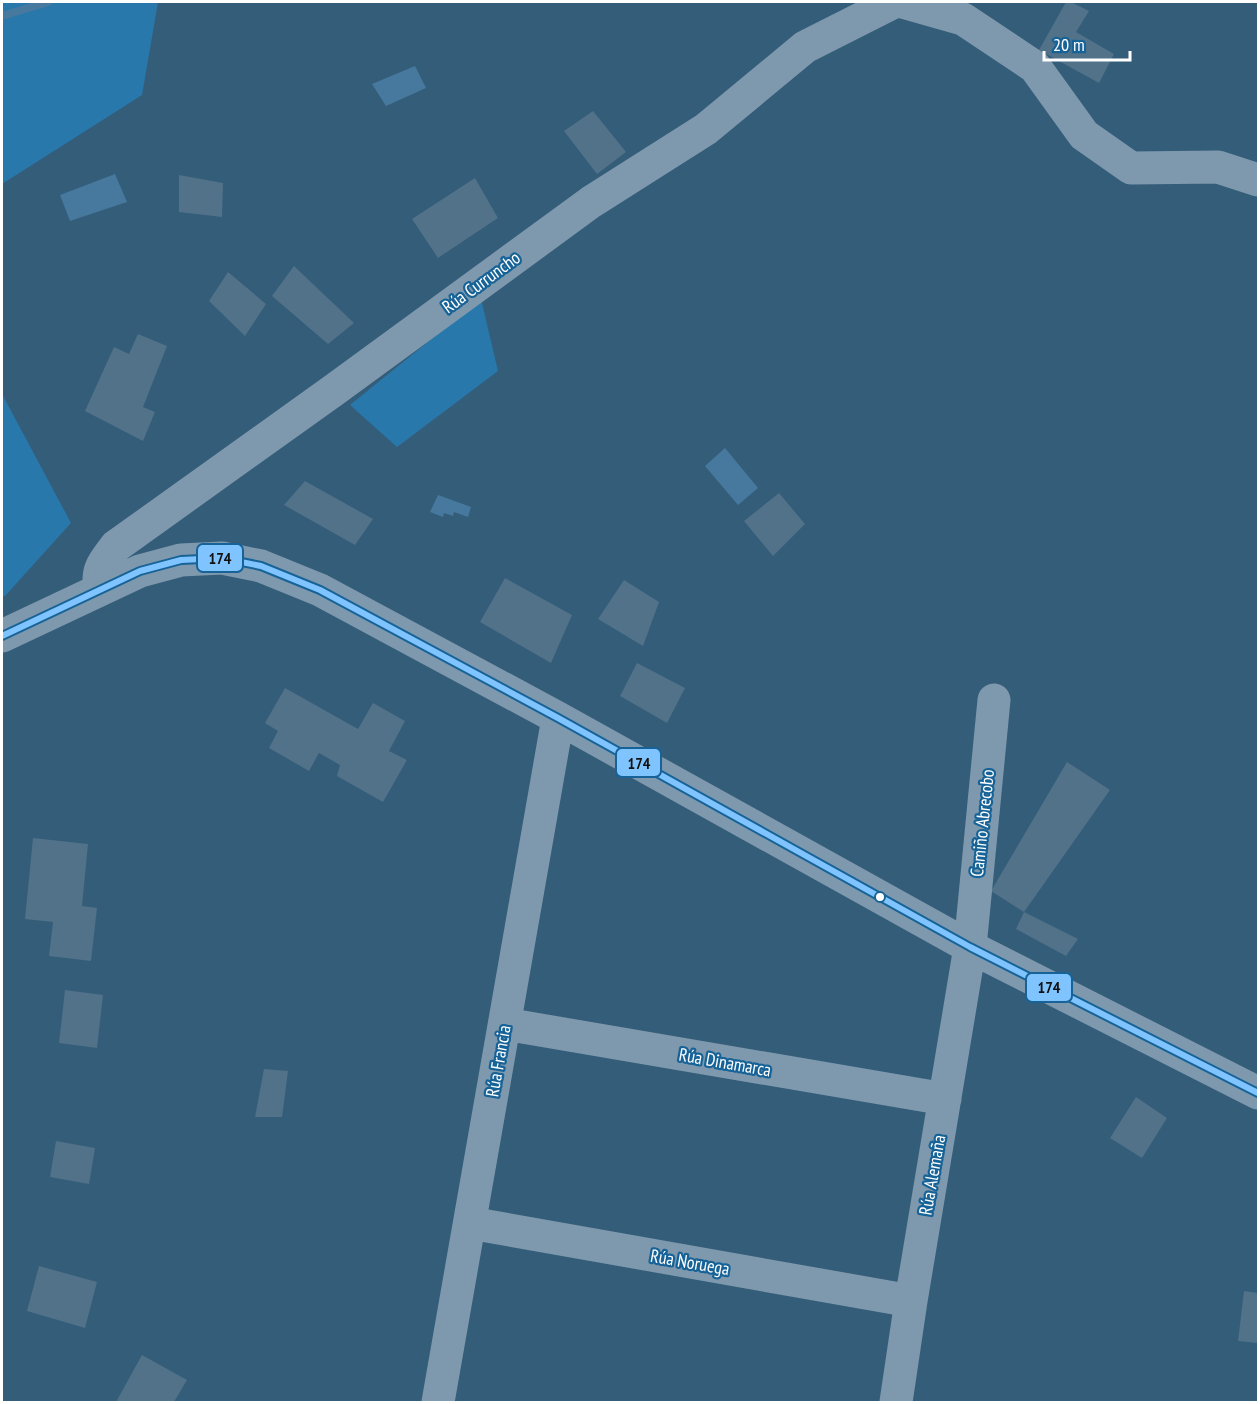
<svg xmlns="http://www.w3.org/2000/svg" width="1260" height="1404" viewBox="0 0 1260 1404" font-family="'PT Sans Narrow',sans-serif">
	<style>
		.green { fill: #2978ab }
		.water { fill: #46799d }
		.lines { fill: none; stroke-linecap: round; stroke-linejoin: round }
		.stream { stroke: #46799d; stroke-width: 8 }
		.building { fill: #517289 }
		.minor { stroke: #7e99ad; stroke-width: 33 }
		.bus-1-casing { stroke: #176397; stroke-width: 10 }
		.bus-1 { stroke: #80c4ff; stroke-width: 6 }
		.bus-dot { fill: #fff; stroke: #176397; stroke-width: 2 }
		.labels { text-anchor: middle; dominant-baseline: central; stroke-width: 4.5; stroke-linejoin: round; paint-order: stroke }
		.street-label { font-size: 18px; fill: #fff; stroke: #176397 }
		.line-badge { stroke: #176397; stroke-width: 2 }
		.pale-badge-label { font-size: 16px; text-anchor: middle; font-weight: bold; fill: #111 }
	</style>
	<rect width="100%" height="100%" fill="#345d7a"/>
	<!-- green -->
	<path class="green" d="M2 2H158L142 95 2 184Z
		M481 299 498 371 397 447 350 405Z
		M2 394 71 523 5 596 2 597Z"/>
	<!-- water -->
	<path class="water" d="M415 66 426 88 386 106 372 84Z
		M115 174 127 202 70 221 60 195Z
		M725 448 758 488 738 505 705 466Z
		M438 495 471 507 468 517 454 512 453 516 444 513 443 517 430 512Z"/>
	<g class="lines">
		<!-- stream -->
		<path class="stream" d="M2 16 48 2"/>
	</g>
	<!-- building -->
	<path class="building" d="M1066 2H1071L1089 11 1076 32 1114 54 1099 83 1039 50Z
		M593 111 626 152 597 174 564 131Z
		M179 175 223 183 222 217 179 212Z
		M475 178 498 218 438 258 412 219Z
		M294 266 354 323 328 344 272 296Z
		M228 272 266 304 245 336 209 301Z
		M138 334 167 346 143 407 155 412 143 441 85 411 114 347 129 354Z
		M305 481 373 519 355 545 284 505Z
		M779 493 805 524 773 556 744 521Z
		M505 578 572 615 551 663 480 622Z
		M624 580 659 602 643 646 598 619Z
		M637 663 685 688 667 723 620 696Z
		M285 688 358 729 373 703 405 721 389 751 407 760 383 802 337 776 340 765 319 753 309 771 269 748 278 731 265 723Z
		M1067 762 1110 790 1024 912 1078 939 1066 956 1016 929 1024 912 991 891Z
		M33 838 88 844 82 906 97 908 91 961 49 956 53 922 25 919Z
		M65 990 103 995 97 1048 59 1043Z
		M264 1069 288 1071 282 1117H255Z
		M1136 1097 1167 1118 1142 1158 1110 1138Z
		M56 1141 95 1148 89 1184 50 1177Z
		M39 1266 97 1282 85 1328 27 1311Z
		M1244 1291 1258 1293V1343L1238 1341Z
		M142 1355 187 1380 174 1402H116Z"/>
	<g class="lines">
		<!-- minor -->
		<path class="minor" d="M903 2 963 19 1035 67 1084 135 1131 168 1218 167 1258 180
			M100 590C96 569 104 562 116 546L334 390 591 202 706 129 805 47 894 2
			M2 636 140 571 181 560 222 558 261 566 320 590 558 718 970 947 1258 1093
			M505 1024 945 1099
			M470 1223 911 1301
			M438 1402 558 718
			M896 1402 911 1301 970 947 994 700"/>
		<!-- bus-1 casing -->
		<g class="bus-1-casing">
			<path id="bus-1" d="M2 636 140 571 181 560 222 558 261 566 320 590 558 718 970 947 1258 1093"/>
		</g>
		<!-- bus-1 -->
		<use href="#bus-1" class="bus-1"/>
	</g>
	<!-- markers -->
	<circle class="bus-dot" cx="880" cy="897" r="5"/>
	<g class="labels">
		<!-- street labels -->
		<g class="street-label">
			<text transform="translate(481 282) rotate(-36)">Rúa Curruncho</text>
			<text transform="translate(982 823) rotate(-84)">Camiño Abrecobo</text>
			<text transform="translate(498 1061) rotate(-80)">Rúa Francia</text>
			<text transform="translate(725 1062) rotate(10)">Rúa Dinamarca</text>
			<text transform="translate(932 1175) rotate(-80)">Rúa Alemaña</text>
			<text transform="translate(690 1262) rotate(10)">Rúa Noruega</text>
		</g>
	</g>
	<g class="line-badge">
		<rect x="197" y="544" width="46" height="28" rx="6" fill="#80c4ff"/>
		<rect x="616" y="748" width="45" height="29" rx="6" fill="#80c4ff"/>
		<rect x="1026" y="973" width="46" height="29" rx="6" fill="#80c4ff"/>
	</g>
	<g class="pale-badge-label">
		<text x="220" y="564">174</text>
		<text x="639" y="769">174</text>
		<text x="1049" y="993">174</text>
	</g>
	<!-- border -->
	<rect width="1260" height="1404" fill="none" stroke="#ffffff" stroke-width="6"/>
	<!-- scale -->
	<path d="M1044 51v9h86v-9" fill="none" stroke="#ffffff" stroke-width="3"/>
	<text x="1053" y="51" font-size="18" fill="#ffffff" stroke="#176397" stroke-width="4.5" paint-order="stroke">20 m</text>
</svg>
